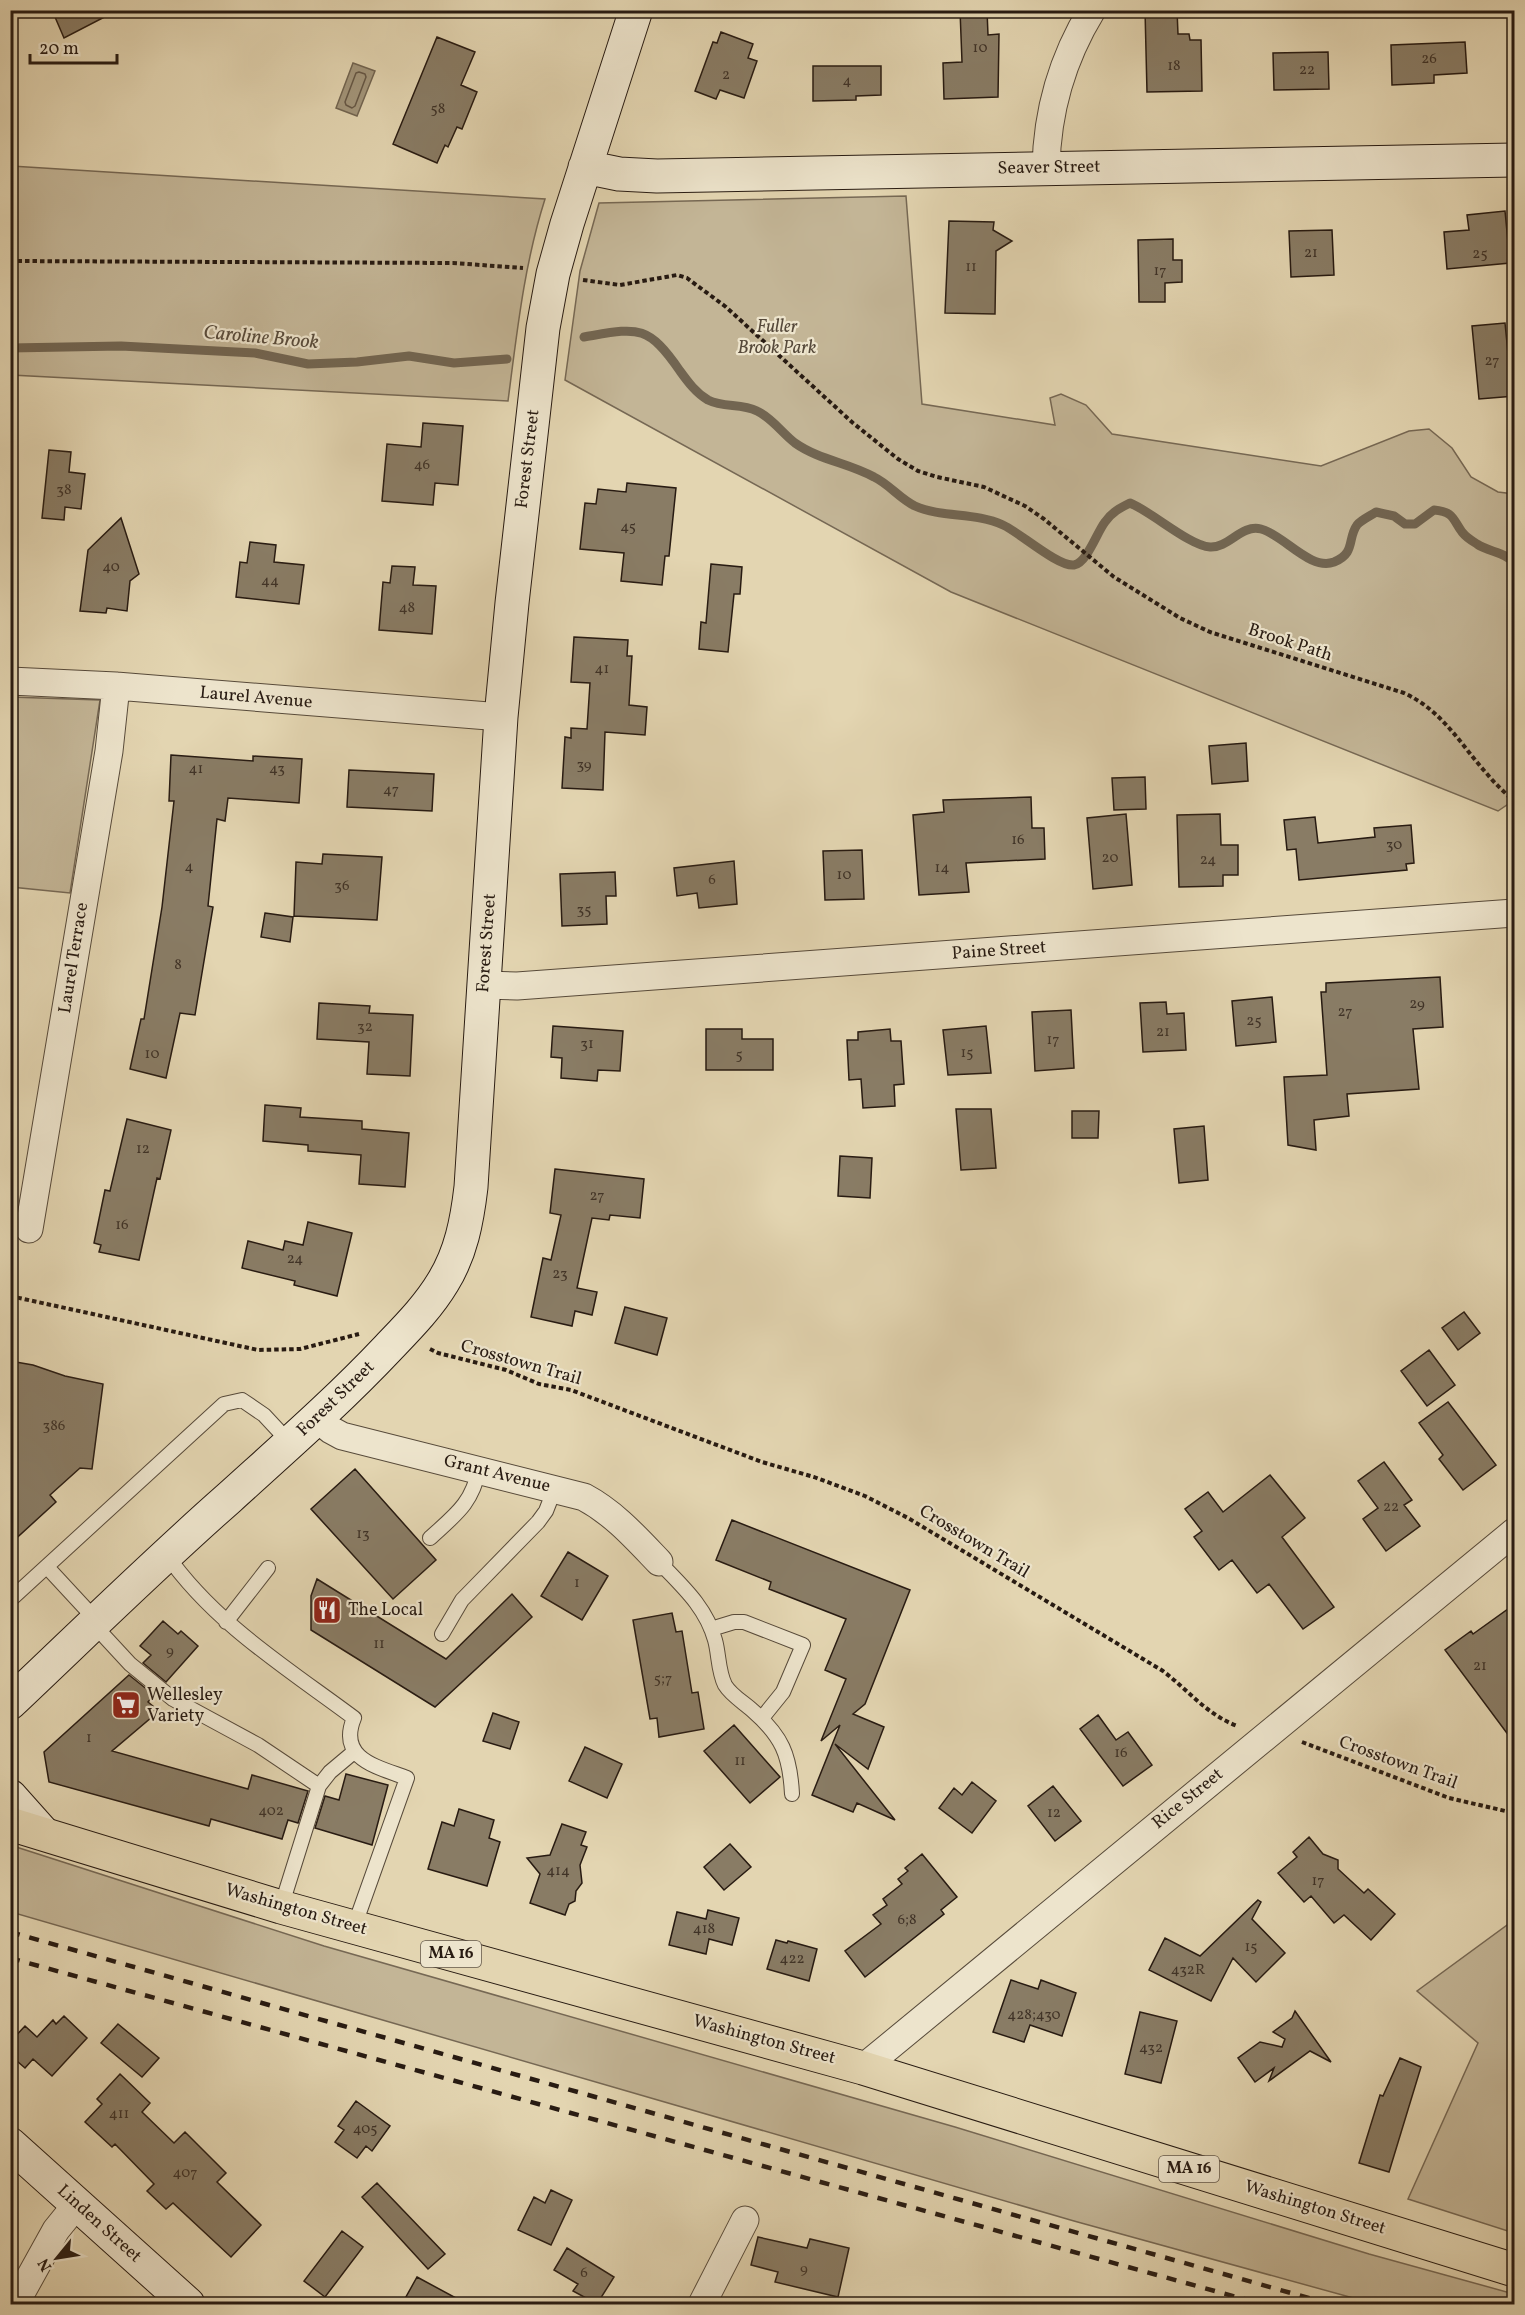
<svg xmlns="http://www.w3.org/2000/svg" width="1525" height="2315" viewBox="0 0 1525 2315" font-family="Vollkorn,serif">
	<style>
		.green { fill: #c3b596; stroke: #766854; stroke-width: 1.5 }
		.water { fill: #a3967b; stroke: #726551; stroke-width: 1.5 }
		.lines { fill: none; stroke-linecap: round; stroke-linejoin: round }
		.shore { stroke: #665846; stroke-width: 1.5 }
		.stream { stroke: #726551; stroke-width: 9 }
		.building { fill: #897c65; stroke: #281b12; stroke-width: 1.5 }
		.lane-casing { stroke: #574a3a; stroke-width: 16 }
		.street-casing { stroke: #574a3a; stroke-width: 29 }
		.secondary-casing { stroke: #281b12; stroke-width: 35 }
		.primary-casing { stroke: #281b12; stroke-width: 35 }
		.path { stroke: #281b12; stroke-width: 4; stroke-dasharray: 4.5 3; stroke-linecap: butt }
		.lane { stroke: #ede4cc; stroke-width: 14 }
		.street { stroke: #ede4cc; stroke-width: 27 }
		.secondary { stroke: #ede4cc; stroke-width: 33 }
		.primary { stroke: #e3d5b1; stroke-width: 33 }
		.rail { stroke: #281b12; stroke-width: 4.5; stroke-dasharray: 10 10; stroke-linecap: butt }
		.labels { text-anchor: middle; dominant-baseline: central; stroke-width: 4.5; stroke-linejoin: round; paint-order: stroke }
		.number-label { font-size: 15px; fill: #403327 }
		.shield { fill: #ede4cc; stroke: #63574a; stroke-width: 1.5 }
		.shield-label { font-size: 16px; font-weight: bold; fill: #281b12 }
		.street-label { font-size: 18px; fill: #281b12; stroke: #ede4cc }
		.park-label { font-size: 18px; font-style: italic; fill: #56493a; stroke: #ede4cc }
		.poi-label { font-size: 18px; fill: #281b12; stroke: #ede4cc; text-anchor: start }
		.water-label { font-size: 20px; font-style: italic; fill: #594c3c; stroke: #ede4cc }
	</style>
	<rect width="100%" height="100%" fill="#e3d5b1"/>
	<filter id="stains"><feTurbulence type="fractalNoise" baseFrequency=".00333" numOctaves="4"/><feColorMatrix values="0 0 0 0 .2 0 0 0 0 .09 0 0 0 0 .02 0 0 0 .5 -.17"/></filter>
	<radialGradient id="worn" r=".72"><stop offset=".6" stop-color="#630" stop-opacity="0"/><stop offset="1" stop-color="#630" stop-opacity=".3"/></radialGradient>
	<!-- green -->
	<path class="green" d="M11 166 545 199C524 265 517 332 508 401L11 375Z
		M906 196 922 404 1055 425 1050 398 1061 394 1086 405 1112 434 1321 466 1409 431 1429 429 1452 448 1471 477 1498 492 1514 494V800L1498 811 951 592 565 380 580 271 599 203Z
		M10 697 100 700 70 893 11 887Z
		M10 1845 324 1946 955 2127 1369 2254 1514 2294V2304H1375L1074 2221 11 1912Z
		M1514 1920V2233L1408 2199 1478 2043 1417 1991Z"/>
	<!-- water -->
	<path class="water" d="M353 63 375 71 357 116 336 108Z"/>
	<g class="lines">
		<!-- shore -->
		<path class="shore" d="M359 72 365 74 366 77 355 106 352 108 346 105 345 102 356 73Z"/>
		<!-- stream -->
		<path class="stream" d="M584 337C637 328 647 323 680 371 688 382 696 393 708 400 724 408 741 403 757 411 772 418 782 433 795 443 819 460 849 463 874 477 889 484 900 499 915 506 942 518 975 512 1003 525 1019 532 1058 567 1074 565 1087 563 1097 532 1105 522 1112 512 1120 508 1130 503 1152 512 1190 546 1210 547 1229 548 1241 524 1261 529 1284 535 1310 571 1334 562 1356 553 1347 539 1357 525 1361 520 1370 516 1376 512L1394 516 1405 524H1415L1434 510C1454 512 1452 518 1462 532 1465 536 1472 541 1477 544 1488 552 1506 552 1514 563
			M10 348 121 346 255 353 308 364 357 362 409 356 454 363 507 359"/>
	</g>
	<!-- building -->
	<path class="building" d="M52 10H118L64 38Z
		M960 10H987L988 35 999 34 998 97 944 99 943 63 962 62Z
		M1145 10H1177L1178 34H1189L1190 40H1201L1202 91 1147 92Z
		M721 32 753 44 748 58 757 61 744 98 720 90 716 99 695 91 713 42 717 43Z
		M437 37 475 52 461 85 477 92 462 129 457 127 448 147 445 145 437 163 393 144Z
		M1465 42 1467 73 1434 75V83L1392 85 1391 45Z
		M1328 52 1329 89 1274 90 1273 53Z
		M813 66H881V95L856 96V100L813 101Z
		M1505 211 1510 263 1447 269 1444 232 1469 230 1467 215Z
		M949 221 994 222 993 230 1012 241 996 251 995 314 945 313Z
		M1332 230 1334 275 1291 277 1289 231Z
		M1173 239V260H1182V282L1165 283V302H1139L1138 240Z
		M1505 323 1510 374H1515V396L1479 399 1472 326Z
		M423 423 463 426 458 485 435 483 433 505 382 501 387 444 421 447Z
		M49 450 71 452 69 472 85 474 81 509 65 507 64 520 42 518Z
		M627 483 676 488 669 556H665L662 585 621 581 624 553 580 549 585 503 596 504 598 489 626 492Z
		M121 518 139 574 130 581 127 611 107 608 106 613 80 611 88 550Z
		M250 542 276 545 274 562 304 565 299 604 236 597 240 562 247 563Z
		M711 564 742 567 740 594H734L728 652 699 649 701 622 706 623Z
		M392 566 415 567 413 585 436 586 432 634 379 630 383 582 390 583Z
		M574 637 628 640 627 656H632L629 705 647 707 645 735 605 732 603 790 562 788 565 737 571 738V728L587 729 590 683 571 682Z
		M1246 743 1248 781 1212 784 1209 746Z
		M171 755 253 761V756L302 759 299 803 228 798 225 821 217 819 208 906 213 907 195 1015 180 1013 166 1078 130 1069 141 1019H144L162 907 174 801H169Z
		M349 770 434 774 432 811 347 807Z
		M1145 777 1146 809 1114 810 1112 778Z
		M1031 797 1032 828H1044L1045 859 966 863 969 892 919 895 913 815 944 812 943 800Z
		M1126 814 1132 885 1093 889 1087 818Z
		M1220 814 1221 845H1238V875H1223V886L1179 887 1177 815Z
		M1315 817 1318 843 1375 837 1374 828 1411 825 1414 863 1406 864 1407 870 1299 880 1296 849 1287 850 1284 820Z
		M862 850 864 899 825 900 823 851Z
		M323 854 382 857 377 920 294 916 296 862 322 864Z
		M734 861 737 904 699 908 697 893 677 896 674 868Z
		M615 872 616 896H606L607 924 562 926 560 874Z
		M265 913 293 917 290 942 261 937Z
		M1440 977 1443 1027 1413 1029 1419 1089 1347 1094 1349 1116 1314 1120 1316 1150 1288 1145 1284 1077 1327 1075 1321 992H1326V983Z
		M1272 997 1276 1042 1236 1046 1232 1001Z
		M1166 1002 1167 1014 1184 1013 1186 1050 1143 1052 1140 1003Z
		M319 1003 370 1006 369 1013 413 1015 410 1076 367 1074 369 1042 317 1039Z
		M1071 1010 1074 1068 1035 1071 1032 1012Z
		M553 1026 623 1031 620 1071 598 1070 597 1081 561 1078 562 1058 551 1057Z
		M986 1026 991 1073 948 1075 943 1030Z
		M706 1029H742V1039H773V1070H706Z
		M890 1029 891 1041H901L904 1084 894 1085 895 1106 863 1108 861 1079 849 1080 847 1040H858V1032Z
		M265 1105 301 1108 300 1117 362 1121V1129L409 1133 405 1187 359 1184 361 1155 308 1151V1145L263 1141Z
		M956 1109H991L996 1168 961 1170Z
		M1072 1111H1099L1098 1138H1072Z
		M127 1119 171 1130 160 1179 157 1178 139 1260 99 1252 101 1245 94 1243 105 1190 110 1191Z
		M1204 1126 1208 1180 1179 1183 1174 1129Z
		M840 1156 872 1158 870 1198 838 1196Z
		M555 1169 644 1179 640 1218 610 1215 609 1220 592 1218 577 1288 597 1292 592 1315 575 1311 572 1326 531 1317 543 1258 551 1260 561 1215 550 1213Z
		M308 1222 352 1233 337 1296 294 1285 295 1281 242 1268 248 1241 283 1250 285 1241 303 1245Z
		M625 1307 667 1318 657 1355 615 1343Z
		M1464 1312 1480 1333 1458 1350 1442 1328Z
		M1429 1350 1455 1385 1427 1406 1401 1371Z
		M10 1361 33 1365 65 1376 103 1384 92 1469 80 1468 50 1495 56 1502 10 1544Z
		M1448 1402 1496 1465 1463 1490 1439 1459 1443 1455 1419 1423Z
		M1384 1462 1412 1500 1404 1505 1420 1526 1386 1551 1363 1519 1378 1508 1358 1481Z
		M355 1469 436 1560 393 1599 311 1509Z
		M1270 1475 1305 1518 1282 1537 1334 1607 1303 1629 1269 1584 1257 1593 1232 1560 1219 1570 1194 1537 1202 1531 1185 1509 1208 1492 1223 1512Z
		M732 1520 910 1590 865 1704 853 1714 884 1727 868 1769 835 1744 895 1820 857 1803 853 1812 812 1795 840 1725 821 1741 846 1679 825 1670 846 1619 769 1589 771 1582 716 1560Z
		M568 1552 608 1576 582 1620 541 1596Z
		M317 1579 446 1659 512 1594 532 1617 435 1707 311 1630V1596Z
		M1515 1604V1744L1445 1650 1471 1631 1473 1634Z
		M672 1613 676 1632 682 1631 692 1693 698 1692 704 1729 659 1737 657 1718 650 1719 633 1620Z
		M163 1621 178 1634 181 1631 198 1646 166 1682 143 1663 151 1655 140 1646Z
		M129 1675 154 1695 148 1702 159 1711 112 1751 248 1789 252 1775 308 1791 298 1823 288 1820 282 1839 211 1819 209 1826 49 1782 44 1752Z
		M493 1713 519 1722 510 1749 483 1741Z
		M1098 1715 1116 1740 1128 1732 1152 1765 1123 1786 1080 1729Z
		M734 1725 780 1777 750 1803 704 1751Z
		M585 1747 622 1764 607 1798 569 1781Z
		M346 1774 388 1785 372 1845 315 1828 325 1796 339 1800Z
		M972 1782 996 1801 972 1833 939 1808 954 1788 962 1795Z
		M1053 1786 1081 1821 1055 1841 1028 1806Z
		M459 1809 494 1820 489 1838 500 1842 487 1886 428 1869 442 1822 454 1826Z
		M562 1824 586 1832 581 1845 587 1847 580 1865 582 1883 576 1891 575 1901 569 1904 565 1915 530 1903 540 1874 527 1858 550 1855Z
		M1309 1837 1323 1854 1338 1860V1869L1364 1893 1368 1889 1395 1914 1371 1940 1344 1915 1334 1923 1311 1896 1304 1902 1278 1873 1297 1857 1293 1852Z
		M730 1844 751 1867 724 1890 704 1867Z
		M922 1854 957 1897 941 1910 944 1914 865 1977 845 1951 881 1924 873 1915 887 1905 883 1899 902 1884 898 1879 908 1871 905 1868Z
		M1258 1900 1261 1902 1252 1919 1285 1953 1256 1982 1233 1958 1211 2001 1149 1970 1165 1938 1200 1956Z
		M708 1910 739 1918 732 1945 709 1939 706 1954 669 1945 677 1912 706 1919Z
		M776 1940 787 1943 788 1941 817 1949 809 1981 767 1969Z
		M1011 1980 1038 1989 1041 1980 1076 1993 1062 2036 1030 2025 1024 2042 993 2032Z
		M1295 2011 1331 2062 1310 2051 1269 2081 1274 2068 1255 2082 1238 2058 1260 2042 1282 2047 1285 2039 1273 2032 1292 2018Z
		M1140 2012 1177 2021 1161 2083 1125 2074Z
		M64 2016 87 2038 52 2076 33 2059 25 2068 10 2055V2042L25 2026 37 2037 53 2020 56 2024Z
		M118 2024 159 2058 142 2077 101 2043Z
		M1400 2058 1421 2067 1389 2172 1359 2163 1380 2095 1383 2096Z
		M120 2074 150 2103 142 2112 174 2143 185 2132 226 2173 217 2182 261 2225 231 2257 173 2203 166 2209 147 2191 154 2184 115 2144 112 2147 85 2122 102 2104 97 2099Z
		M356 2101 390 2126 372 2151 366 2146 357 2158 335 2142 344 2130 338 2126Z
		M377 2183 445 2254 428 2269 362 2197Z
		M551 2190 572 2200 551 2245 518 2230 534 2197 545 2203Z
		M342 2231 363 2247 325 2297 304 2281Z
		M758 2237 807 2248 810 2239 849 2248 838 2297 775 2282 778 2272 751 2265Z
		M567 2248 614 2277 597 2304 573 2291 578 2284 554 2270Z
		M417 2277 467 2304H402Z"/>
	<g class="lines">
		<!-- lane casing -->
		<g class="lane-casing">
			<path id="lane" d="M430 1538C455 1515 472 1504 479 1469
				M166 1554C214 1623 287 1668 354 1718 337 1759 378 1767 407 1778L354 1927
				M659 1562C682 1586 706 1607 715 1640 719 1654 718 1671 725 1685 731 1695 743 1702 752 1710 782 1736 790 1755 792 1794
				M47 1567 97 1621
				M10 1600 224 1404 242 1400 264 1415 290 1443
				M226 1622 268 1568
				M93 1624 130 1664 173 1699 258 1745 319 1786
				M711 1629 734 1622H744L803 1645 783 1692 762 1718
				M442 1634 462 1600 538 1522 546 1511 555 1488
				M281 1907 319 1786 330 1772 355 1751"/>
		</g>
		<!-- street casing -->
		<g class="street-casing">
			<path id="street" d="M1046 168C1047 111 1062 59 1092 10
				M10 681 116 686 501 717
				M484 985 517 986 1514 913
				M29 1229 109 751 116 686
				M317 1419 331 1430 342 1436 584 1497C614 1513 636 1538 659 1562
				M863 2068 1514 1532
				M15 2304 56 2230 77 2204
				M702 2304 745 2220"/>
		</g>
		<!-- secondary casing -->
		<g class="secondary-casing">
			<path id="secondary" d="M585 167 619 174 657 176 1514 160
				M10 1703C83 1634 154 1564 229 1498 283 1449 338 1401 388 1348 408 1327 428 1307 443 1282 461 1253 467 1221 471 1187L501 717 512 603 543 328 553 274 567 224 636 10
				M10 1796 43 1833
				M10 2144 188 2304"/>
		</g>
		<!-- primary casing -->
		<g class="primary-casing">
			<path id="primary" d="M10 1824 281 1907 863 2068 1514 2270"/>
		</g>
		<!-- path -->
		<path class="path" d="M10 261 453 263 523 268
			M583 280 620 285 677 275 687 278 726 307 853 423 898 459 918 471 937 477 984 487 1025 506 1044 519 1114 577 1180 618 1210 632 1404 693C1443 711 1460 744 1488 775 1496 785 1506 793 1514 802
			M10 1296 258 1350 300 1349 359 1334
			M430 1349 438 1353 506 1370 539 1384 571 1390 762 1462 814 1477 865 1496 908 1518 1163 1671C1188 1690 1206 1714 1237 1726
			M1302 1742 1449 1798 1514 1813"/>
		<!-- lane -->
		<use href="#lane" class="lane"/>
		<!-- street -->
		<use href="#street" class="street"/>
		<!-- secondary -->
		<use href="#secondary" class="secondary"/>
		<!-- primary -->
		<use href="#primary" class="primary"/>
		<!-- rail -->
		<path class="rail" d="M10 1932 1330 2304
			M10 1958 1262 2304"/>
	</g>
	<!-- icons -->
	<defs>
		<g id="restaurant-square" transform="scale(1.5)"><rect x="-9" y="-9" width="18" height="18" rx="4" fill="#8f2418" stroke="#ede4cc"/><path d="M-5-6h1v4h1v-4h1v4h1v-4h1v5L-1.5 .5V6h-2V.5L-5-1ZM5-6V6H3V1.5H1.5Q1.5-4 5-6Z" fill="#fff"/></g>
		<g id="supermarket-square" transform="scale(1.5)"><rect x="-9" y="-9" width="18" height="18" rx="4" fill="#8f2418" stroke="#ede4cc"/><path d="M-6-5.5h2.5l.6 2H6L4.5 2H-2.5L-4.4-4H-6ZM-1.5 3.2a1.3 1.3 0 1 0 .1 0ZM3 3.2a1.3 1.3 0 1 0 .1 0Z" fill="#fff"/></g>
	</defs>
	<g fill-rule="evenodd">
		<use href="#restaurant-square" x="327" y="1610"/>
		<use href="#supermarket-square" x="126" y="1705"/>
	</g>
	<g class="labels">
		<!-- number labels -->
		<g class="number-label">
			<text x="980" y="48">10</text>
			<text x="1429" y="59">26</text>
			<text x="1174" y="66">18</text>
			<text x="1307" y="70">22</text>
			<text x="726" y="75">2</text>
			<text x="847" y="81">4</text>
			<text x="438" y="109">58</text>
			<text x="1311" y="253">21</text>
			<text x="1480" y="254">25</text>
			<text x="971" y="267">11</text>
			<text x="1160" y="271">17</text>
			<text x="1492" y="361">27</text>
			<text x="422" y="465">46</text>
			<text x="64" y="490">38</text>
			<text x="628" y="527">45</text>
			<text x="111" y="567">40</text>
			<text x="270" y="581">44</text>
			<text x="407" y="608">48</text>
			<text x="602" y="669">41</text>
			<text x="584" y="765">39</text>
			<text x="196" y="769">41</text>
			<text x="277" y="769">43</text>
			<text x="391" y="790">47</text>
			<text x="1018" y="840">16</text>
			<text x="1394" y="845">30</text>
			<text x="1110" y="858">20</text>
			<text x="1208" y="860">24</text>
			<text x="189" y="867">4</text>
			<text x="942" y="868">14</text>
			<text x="844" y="875">10</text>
			<text x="712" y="880">6</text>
			<text x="342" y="886">36</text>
			<text x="584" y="910">35</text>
			<text x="178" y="965">8</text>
			<text x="1417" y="1004">29</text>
			<text x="1345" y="1012">27</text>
			<text x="1254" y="1021">25</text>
			<text x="365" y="1027">32</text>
			<text x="1163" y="1032">21</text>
			<text x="1053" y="1040">17</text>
			<text x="587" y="1044">31</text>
			<text x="967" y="1053">15</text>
			<text x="152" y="1054">10</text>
			<text x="739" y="1055">5</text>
			<text x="143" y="1149">12</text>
			<text x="597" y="1196">27</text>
			<text x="122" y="1225">16</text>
			<text x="295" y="1259">24</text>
			<text x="560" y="1274">23</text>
			<text x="54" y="1426">386</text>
			<text x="1391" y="1507">22</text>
			<text x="363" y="1534">13</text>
			<text x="577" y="1583">1</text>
			<text x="379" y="1644">11</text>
			<text x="170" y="1651">9</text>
			<text x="1480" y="1666">21</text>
			<text x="663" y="1679">5;7</text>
			<text x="89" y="1738">1</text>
			<text x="1121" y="1753">16</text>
			<text x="740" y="1761">11</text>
			<text x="271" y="1811">402</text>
			<text x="1054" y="1813">12</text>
			<text x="558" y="1871">414</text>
			<text x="1318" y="1881">17</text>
			<text x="907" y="1920">6;8</text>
			<text x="704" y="1929">418</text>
			<text x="1251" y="1947">15</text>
			<text x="792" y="1959">422</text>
			<text x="1188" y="1970">432R</text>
			<text x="1034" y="2015">428;430</text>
			<text x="1151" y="2048">432</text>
			<text x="119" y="2114">411</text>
			<text x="365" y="2129">405</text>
			<text x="185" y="2173">407</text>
			<text x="804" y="2269">9</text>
			<text x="584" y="2273">6</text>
		</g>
		<!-- shield labels -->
		<g class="shield">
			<rect x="421" y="1941" width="60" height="26" rx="4.5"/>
			<rect x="1159" y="2156" width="60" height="26" rx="4.5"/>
		</g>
		<g class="shield-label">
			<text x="451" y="1954">MA 16</text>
			<text x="1189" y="2169">MA 16</text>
		</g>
		<!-- street labels -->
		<g class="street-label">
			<text transform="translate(1049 168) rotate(-1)">Seaver Street</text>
			<text transform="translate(528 459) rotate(-83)">Forest Street</text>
			<text transform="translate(1290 643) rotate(18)">Brook Path</text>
			<text transform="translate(256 698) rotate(5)">Laurel Avenue</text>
			<text transform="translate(487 943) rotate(-86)">Forest Street</text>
			<text transform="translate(999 951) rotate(-4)">Paine Street</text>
			<text transform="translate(74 958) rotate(-81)">Laurel Terrace</text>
			<text transform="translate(521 1363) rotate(16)">Crosstown Trail</text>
			<text transform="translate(336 1399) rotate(-44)">Forest Street</text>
			<text transform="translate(497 1474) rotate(14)">Grant Avenue</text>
			<text transform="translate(974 1542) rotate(31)">Crosstown Trail</text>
			<text transform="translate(1398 1763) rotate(20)">Crosstown Trail</text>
			<text transform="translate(1188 1799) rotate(-39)">Rice Street</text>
			<text transform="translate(296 1910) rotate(16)">Washington Street</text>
			<text transform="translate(764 2040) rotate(15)">Washington Street</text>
			<text transform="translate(1315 2208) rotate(17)">Washington Street</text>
			<text transform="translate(99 2224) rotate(42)">Linden Street</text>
		</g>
		<!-- park labels -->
		<g class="park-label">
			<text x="777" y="327">Fuller<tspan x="777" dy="21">Brook Park</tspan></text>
		</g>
		<!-- poi labels -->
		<g class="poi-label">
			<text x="348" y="1610">The Local</text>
			<text x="147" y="1695">Wellesley<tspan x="147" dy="21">Variety</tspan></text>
		</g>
		<!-- water labels -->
		<g class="water-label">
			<text transform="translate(261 338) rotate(5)">Caroline Brook</text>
		</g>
	</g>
	<!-- margin -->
	<rect width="1525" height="2315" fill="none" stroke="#e3d5b1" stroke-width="36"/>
	<rect x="12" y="12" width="1501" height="2291" fill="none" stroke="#281b12" stroke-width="3"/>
	<rect x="18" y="18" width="1489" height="2279" fill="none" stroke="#281b12" stroke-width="1.5"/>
	<!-- north arrow -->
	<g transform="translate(57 2258) rotate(240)" stroke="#ede4cc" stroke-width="4.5" paint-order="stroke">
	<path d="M0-4.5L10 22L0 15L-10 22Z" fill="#281b12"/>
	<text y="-9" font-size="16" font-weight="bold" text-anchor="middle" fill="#281b12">N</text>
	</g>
	<!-- scale -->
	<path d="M30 54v9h87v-9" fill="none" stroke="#281b12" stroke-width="3"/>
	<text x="39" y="54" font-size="18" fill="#281b12" stroke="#ede4cc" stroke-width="4.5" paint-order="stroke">20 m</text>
	<rect width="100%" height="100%" filter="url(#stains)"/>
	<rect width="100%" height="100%" fill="url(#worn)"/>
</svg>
